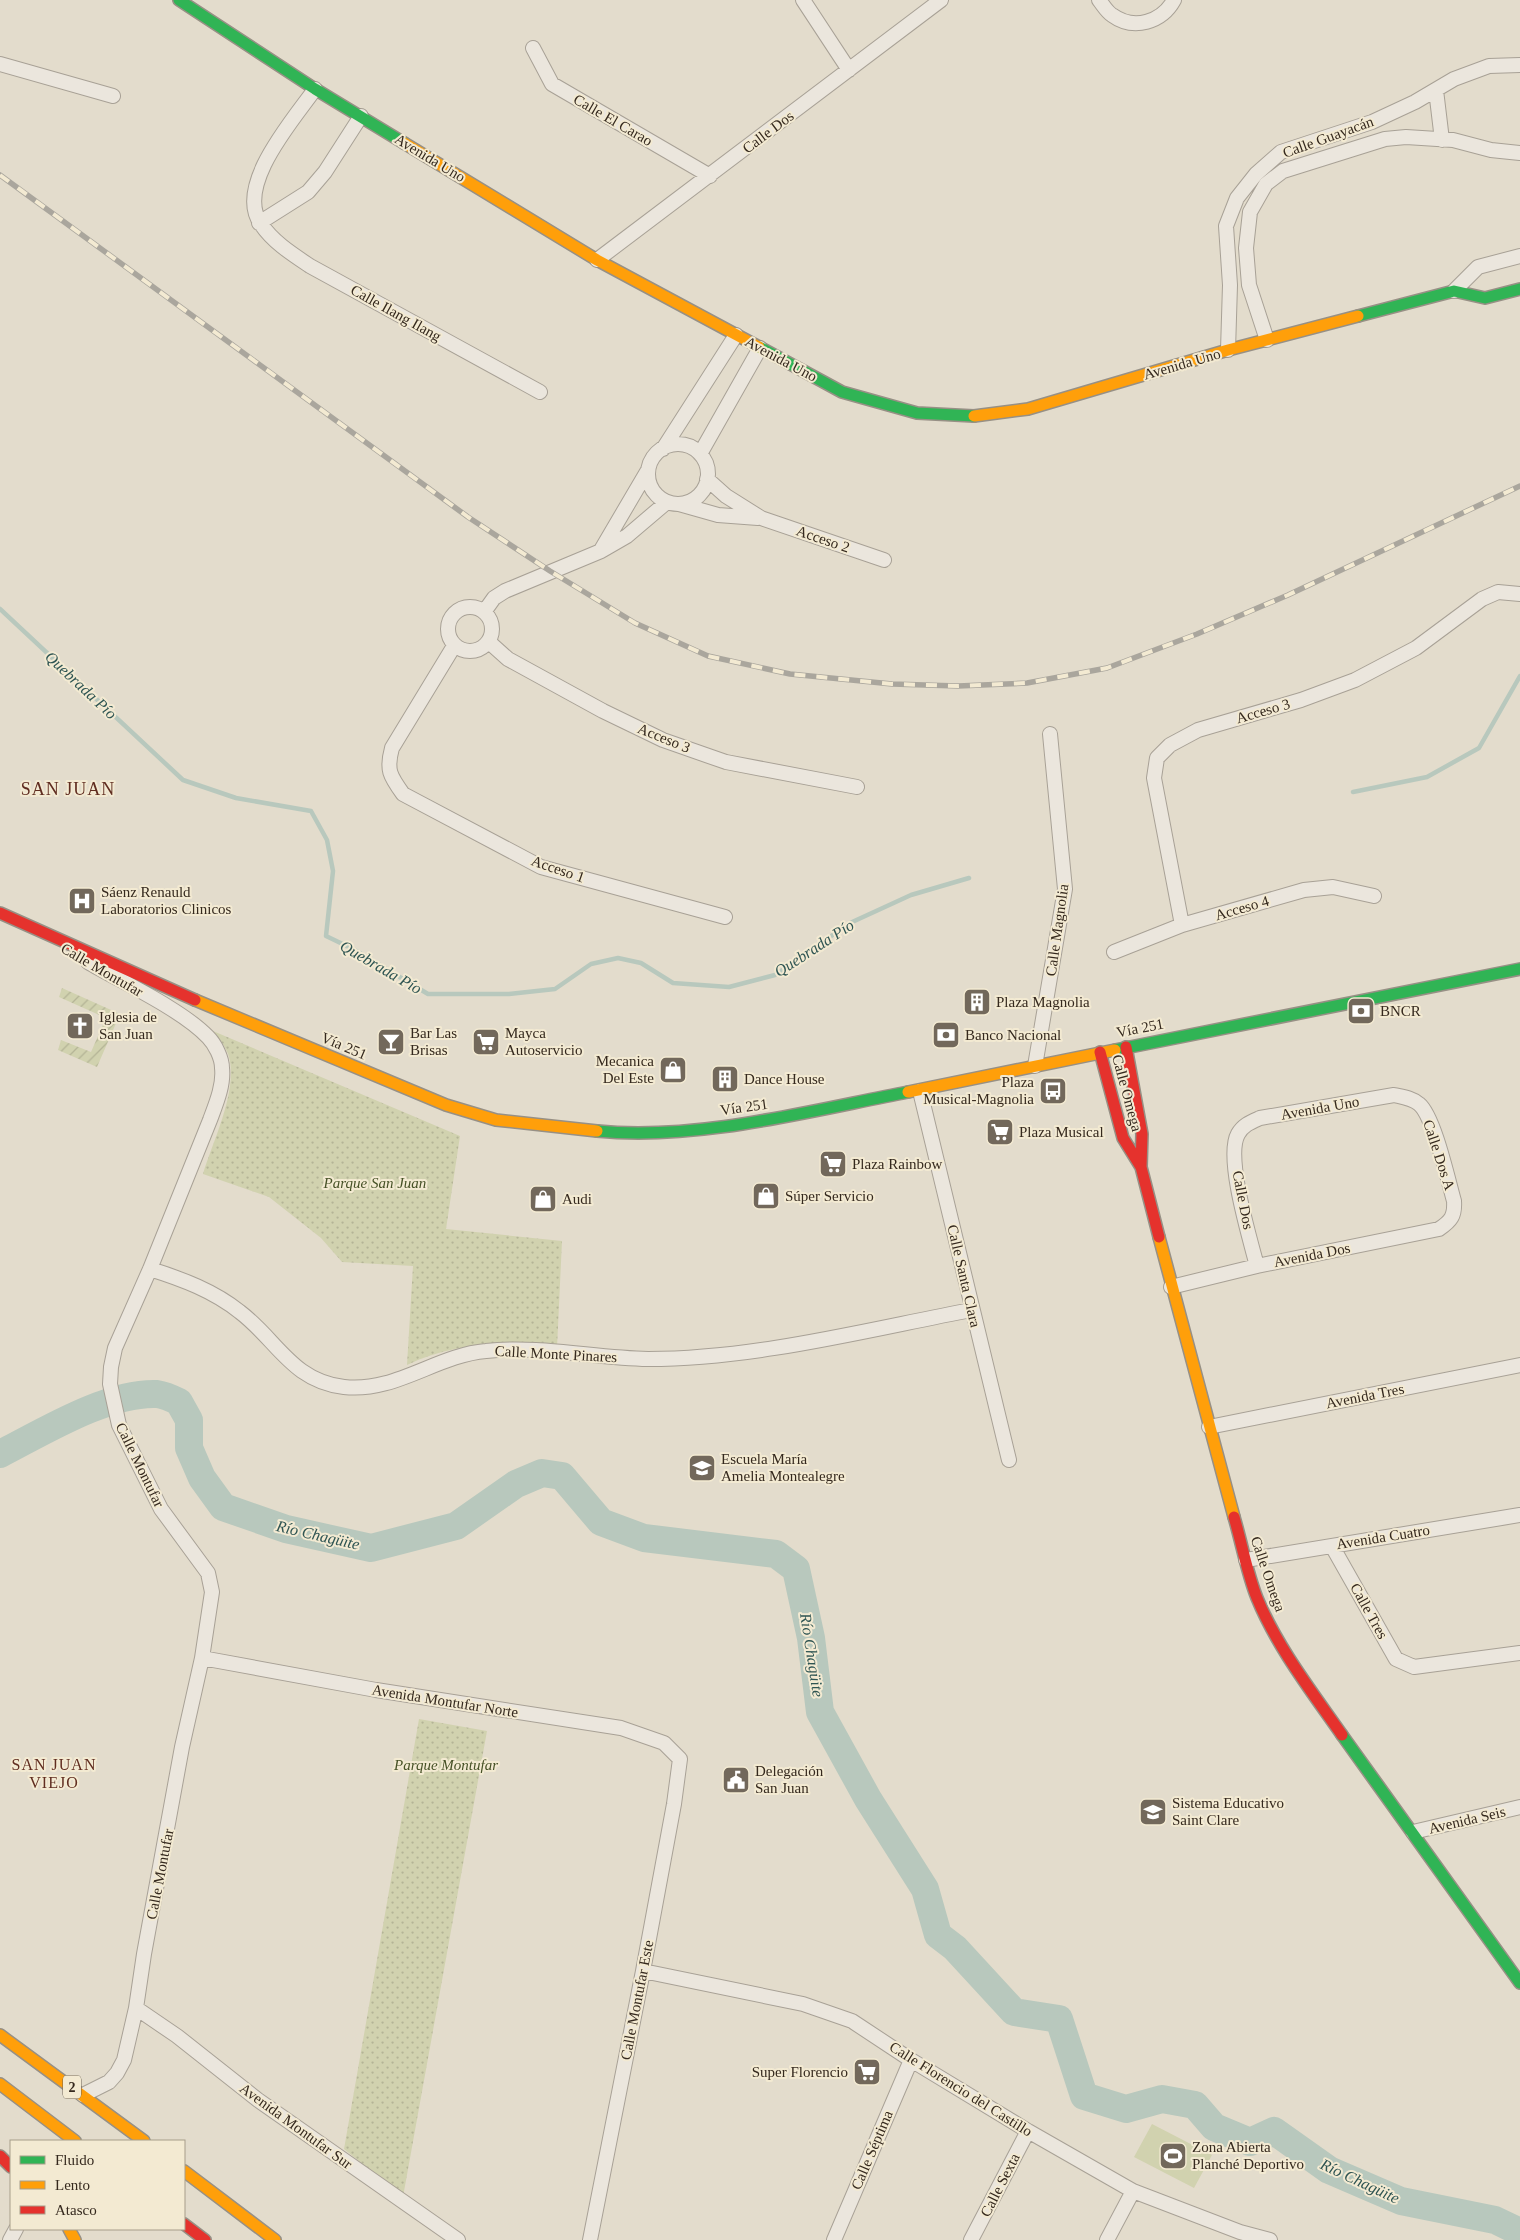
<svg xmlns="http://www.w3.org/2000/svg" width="1520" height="2240" viewBox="0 0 1520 2240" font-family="'Times New Roman',serif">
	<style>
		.grass { fill: url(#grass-dots) }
		.garden { fill: url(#garden-furrows) }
		.pitch { fill: #d1d2af }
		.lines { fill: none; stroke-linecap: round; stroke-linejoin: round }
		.stream { stroke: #b8c8bd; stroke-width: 4.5 }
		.river { stroke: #b8c8bd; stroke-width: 28 }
		.street-casing { stroke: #a8a196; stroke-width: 16 }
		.fast-casing { stroke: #979085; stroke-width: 14 }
		.slow-casing { stroke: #979085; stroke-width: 14 }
		.jam-casing { stroke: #979085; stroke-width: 14 }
		.street { stroke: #ebe6dd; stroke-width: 14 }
		.fast { stroke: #30b455; stroke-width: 11 }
		.slow { stroke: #ff9f0a; stroke-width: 11 }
		.jam { stroke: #e5322d; stroke-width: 11 }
		.rail-casing { stroke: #aaa69d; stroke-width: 5.5 }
		.rail { stroke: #f3ead2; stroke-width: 4; stroke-dasharray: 11; stroke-linecap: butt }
		.labels { text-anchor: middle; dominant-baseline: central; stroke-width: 4; stroke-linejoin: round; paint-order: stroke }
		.shield { fill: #f3ead2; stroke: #6e6354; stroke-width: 1 }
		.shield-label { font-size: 14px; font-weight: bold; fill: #35291e }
		.street-label { font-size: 15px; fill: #35291e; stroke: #f3ead2 }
		.poi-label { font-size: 15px; fill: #35291e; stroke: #f3ead2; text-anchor: start }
		.park-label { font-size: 15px; font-style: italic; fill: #465126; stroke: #f3ead2 }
		.water-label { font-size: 16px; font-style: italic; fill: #2e5452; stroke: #f3ead2 }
		.neighbourhood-label { font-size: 16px; letter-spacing: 1px; fill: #602d20; stroke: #f3ead2 }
		.quarter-label { font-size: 18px; letter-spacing: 1px; fill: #602d20; stroke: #f3ead2 }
	</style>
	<defs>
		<pattern id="grass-dots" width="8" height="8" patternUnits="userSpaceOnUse" patternTransform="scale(1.25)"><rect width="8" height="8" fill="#d1d2af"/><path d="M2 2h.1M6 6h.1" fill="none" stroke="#b4b496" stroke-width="1.8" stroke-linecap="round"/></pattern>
		<pattern id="garden-furrows" width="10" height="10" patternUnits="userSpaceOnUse" patternTransform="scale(1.25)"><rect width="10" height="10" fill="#d1d2af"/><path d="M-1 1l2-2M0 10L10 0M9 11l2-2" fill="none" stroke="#b4b496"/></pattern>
	</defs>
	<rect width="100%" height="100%" fill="#e3dccc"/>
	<!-- grass -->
	<path class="grass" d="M213 1031 460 1136 446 1229 562 1241 557 1348C502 1343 458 1341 407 1365L413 1266 342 1262 321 1238 269 1197 203 1174C213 1141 238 1091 229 1057 227 1048 218 1038 213 1031Z
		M419 1719 487 1731 403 2197 344 2149Z"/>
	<!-- garden -->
	<path class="garden" d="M62 988 120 1014 97 1067 58 1050 61 1040 91 1052 106 1018 59 997Z"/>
	<!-- pitch -->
	<path class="pitch" d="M1152 2124 1212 2155 1194 2188 1134 2157Z"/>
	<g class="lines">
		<!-- stream -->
		<path class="stream" d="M0 609 183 780 236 798 311 811 327 840 333 871 326 936 353 949 428 994H509L555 989 591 964 618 958 641 963 673 983 729 987 775 975 850 923 911 895 969 878
			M1353 792 1427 777 1479 748 1520 676"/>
		<!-- river -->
		<path class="river" d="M0 1454C43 1432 108 1392 157 1394 164 1395 173 1399 179 1402L189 1420V1448L202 1478 223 1507 286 1529 371 1548 456 1526 516 1484 542 1473 562 1476 601 1522 644 1538 776 1554 796 1569 811 1638 820 1712 868 1799 925 1889 938 1935 955 1948 1014 2012 1059 2019 1084 2096 1126 2109 1162 2099 1195 2105 1214 2127 1250 2142 1274 2131 1329 2170 1401 2201 1495 2220 1520 2232"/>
		<!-- street casing -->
		<g class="street-casing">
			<path id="street" d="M803 0 849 70
				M1099 0C1103 5 1107 12 1112 15 1134 31 1162 22 1174 0
				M533 48 552 84 710 176
				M0 64 113 96
				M315 89C294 119 234 186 261 224 273 242 292 254 310 266L540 392
				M1436 90 1442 140
				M259 223 308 192 325 172 361 116
				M597 260 941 0
				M1454 291 1478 267 1520 256
				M1267 340 1249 285 1246 248 1250 212 1266 184 1283 171 1385 139 1406 137 1453 140 1491 150 1520 153
				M1228 350 1230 285 1226 226 1237 198 1256 174 1281 152 1372 122 1415 102 1454 79 1489 66 1520 65
				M648 474a30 30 0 1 1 60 0a30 30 0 1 1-60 0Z
				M663 449 736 335
				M700 454 760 348
				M707 479 726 496 761 518 884 560
				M679 504 718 515 758 518
				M601 550 648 470
				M448 629a22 22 0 1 1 44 0a22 22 0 1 1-44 0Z
				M484 612 494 598 505 591 601 551 627 536 667 502
				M489 642 508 659 603 711 663 740 726 762 857 787
				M454 646 392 748C386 770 390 776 403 794L541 867 725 917
				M1182 925 1154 778 1157 758 1170 745 1198 730 1301 700 1355 680 1416 648 1482 599 1498 592 1520 594
				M1114 952 1182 925 1304 890 1333 887 1374 896
				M1035 1066 1065 889 1050 734
				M920 1091 1009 1460
				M150 1269C182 1279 214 1291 240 1312 277 1340 292 1381 344 1387 395 1393 437 1355 486 1351 540 1345 594 1358 648 1359 755 1359 866 1330 971 1310
				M1171 1287 1257 1266 1439 1229C1451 1221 1455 1216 1454 1201 1448 1180 1434 1116 1419 1104 1412 1098 1403 1097 1394 1095L1260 1118C1251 1122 1243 1125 1238 1134 1225 1157 1250 1239 1257 1266
				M1209 1427 1520 1365
				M1332 1546 1396 1659 1414 1667 1520 1653
				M1246 1560 1520 1515
				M202 1658 376 1690 621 1728 664 1743 680 1759 674 1804 643 1971 590 2240
				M1413 1832 1520 1807
				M643 1971 803 2004 852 2021 911 2060 1028 2131 1133 2191 1240 2232 1270 2240
				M136 2008 177 2036 258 2100 458 2240
				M83 2095 109 2082 117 2073 124 2060 136 2008 144 1954 182 1747 202 1658 212 1592 208 1573 161 1509 119 1425 110 1384 111 1367 115 1348 150 1269 210 1120C216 1104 224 1085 222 1068 222 1058 215 1044 208 1037 181 1009 122 982 88 962
				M10 2240 16 2229
				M834 2240 911 2060
				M971 2240 1028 2131
				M1107 2240 1133 2191"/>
		</g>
		<!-- fast casing -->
		<g class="fast-casing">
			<path id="fast" d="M179 0 315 89 404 143
				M1358 316 1454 291 1485 298 1520 289
				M759 347 842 392 917 413 974 416
				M1115 1050 1520 969
				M597 1131C697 1141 809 1111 908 1092
				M1342 1735 1520 1983"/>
		</g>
		<!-- slow casing -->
		<g class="slow-casing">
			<path id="slow" d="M404 143 597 260 759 347
				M974 416 1028 409 1228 350 1358 316
				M195 1000 446 1105 496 1120 597 1131
				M908 1092 1115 1050
				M1159 1237 1234 1517
				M0 2035 144 2141
				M0 2084 75 2141
				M184 2171 275 2240
				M69 2229 75 2240"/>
		</g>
		<!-- jam casing -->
		<g class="jam-casing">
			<path id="jam" d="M0 913 195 1000
				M1126 1047 1142 1134 1141 1167 1159 1237
				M1100 1052 1123 1138 1141 1167
				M1234 1517C1242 1544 1247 1573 1257 1598 1277 1647 1312 1692 1342 1735
				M0 2156 11 2167
				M184 2224 205 2240"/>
		</g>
		<!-- street -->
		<use href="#street" class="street"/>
		<!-- fast -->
		<use href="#fast" class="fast"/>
		<!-- slow -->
		<use href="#slow" class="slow"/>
		<!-- jam -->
		<use href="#jam" class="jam"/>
		<!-- rail casing -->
		<g class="rail-casing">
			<path id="rail" d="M0 175 468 517 550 571 635 623 708 656 790 674 892 684 958 686 1027 683 1107 668 1197 634 1288 595 1520 486"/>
		</g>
		<!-- rail -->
		<use href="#rail" class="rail"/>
	</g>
	<!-- icons -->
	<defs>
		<g id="hospital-square" transform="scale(1.4375)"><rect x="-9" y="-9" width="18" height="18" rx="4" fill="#72685b" stroke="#f3ead2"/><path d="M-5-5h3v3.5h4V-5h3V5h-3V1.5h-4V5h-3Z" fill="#fff"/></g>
		<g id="building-square" transform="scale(1.4375)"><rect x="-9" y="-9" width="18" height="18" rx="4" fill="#72685b" stroke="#f3ead2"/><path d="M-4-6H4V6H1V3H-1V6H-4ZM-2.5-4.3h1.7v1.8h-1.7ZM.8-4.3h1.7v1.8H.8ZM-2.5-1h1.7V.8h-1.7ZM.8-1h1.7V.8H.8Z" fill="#fff"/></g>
		<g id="bank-square" transform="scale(1.4375)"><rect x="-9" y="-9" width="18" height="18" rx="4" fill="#72685b" stroke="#f3ead2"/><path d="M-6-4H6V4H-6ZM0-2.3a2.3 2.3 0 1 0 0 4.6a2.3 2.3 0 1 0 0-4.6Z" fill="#fff"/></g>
		<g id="church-square" transform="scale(1.4375)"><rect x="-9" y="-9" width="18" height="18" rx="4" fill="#72685b" stroke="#f3ead2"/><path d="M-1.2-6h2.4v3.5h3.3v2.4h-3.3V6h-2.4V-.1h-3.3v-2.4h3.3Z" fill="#fff"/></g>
		<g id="bar-square" transform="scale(1.4375)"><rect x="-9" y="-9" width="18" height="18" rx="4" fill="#72685b" stroke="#f3ead2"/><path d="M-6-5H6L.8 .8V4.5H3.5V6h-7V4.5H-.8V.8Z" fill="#fff"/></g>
		<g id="supermarket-square" transform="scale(1.4375)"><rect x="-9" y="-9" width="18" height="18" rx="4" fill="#72685b" stroke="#f3ead2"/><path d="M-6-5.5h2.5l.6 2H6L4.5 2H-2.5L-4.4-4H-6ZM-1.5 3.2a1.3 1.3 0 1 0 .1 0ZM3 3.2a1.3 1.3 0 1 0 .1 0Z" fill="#fff"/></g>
		<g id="shop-square" transform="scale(1.4375)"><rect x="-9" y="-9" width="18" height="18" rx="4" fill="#72685b" stroke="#f3ead2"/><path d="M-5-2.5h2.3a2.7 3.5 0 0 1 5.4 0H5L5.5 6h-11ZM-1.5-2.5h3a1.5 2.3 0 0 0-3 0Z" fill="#fff"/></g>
		<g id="bus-square" transform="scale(1.4375)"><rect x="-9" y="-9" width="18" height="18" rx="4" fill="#72685b" stroke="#f3ead2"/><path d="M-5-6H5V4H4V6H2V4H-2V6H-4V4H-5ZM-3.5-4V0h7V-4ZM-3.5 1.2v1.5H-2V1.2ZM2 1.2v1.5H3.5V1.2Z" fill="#fff"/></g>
		<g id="school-square" transform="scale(1.4375)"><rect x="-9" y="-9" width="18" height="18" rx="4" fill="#72685b" stroke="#f3ead2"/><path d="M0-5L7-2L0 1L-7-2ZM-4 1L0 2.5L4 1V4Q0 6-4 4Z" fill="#fff"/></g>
		<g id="civic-square" transform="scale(1.4375)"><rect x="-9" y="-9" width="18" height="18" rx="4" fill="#72685b" stroke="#f3ead2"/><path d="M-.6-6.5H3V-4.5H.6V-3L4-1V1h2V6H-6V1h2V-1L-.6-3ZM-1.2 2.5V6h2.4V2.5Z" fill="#fff"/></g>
		<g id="stadium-square" transform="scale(1.4375)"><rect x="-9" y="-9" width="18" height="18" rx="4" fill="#72685b" stroke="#f3ead2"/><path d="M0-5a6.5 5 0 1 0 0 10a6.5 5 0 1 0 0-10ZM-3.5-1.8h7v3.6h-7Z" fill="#fff"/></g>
	</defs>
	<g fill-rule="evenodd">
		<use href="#hospital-square" x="82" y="901"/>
		<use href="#building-square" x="977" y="1002"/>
		<use href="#bank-square" x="1361" y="1011"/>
		<use href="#church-square" x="80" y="1026"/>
		<use href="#bank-square" x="946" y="1035"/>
		<use href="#bar-square" x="391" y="1042"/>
		<use href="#supermarket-square" x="486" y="1042"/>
		<use href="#shop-square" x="673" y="1070"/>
		<use href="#building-square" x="725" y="1079"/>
		<use href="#bus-square" x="1053" y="1091"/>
		<use href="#supermarket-square" x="1000" y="1132"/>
		<use href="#supermarket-square" x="833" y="1164"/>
		<use href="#shop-square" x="766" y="1196"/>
		<use href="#shop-square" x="543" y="1199"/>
		<use href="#school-square" x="702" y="1468"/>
		<use href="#civic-square" x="736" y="1780"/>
		<use href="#school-square" x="1153" y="1812"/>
		<use href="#supermarket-square" x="867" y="2072"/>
		<use href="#stadium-square" x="1173" y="2156"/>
	</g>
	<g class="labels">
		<!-- shield labels -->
		<rect class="shield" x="63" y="2075.5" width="18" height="23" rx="4"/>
		<g class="shield-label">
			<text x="72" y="2087">2</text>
		</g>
		<!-- street labels -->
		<g class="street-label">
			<text transform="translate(613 120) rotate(30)">Calle El Carao</text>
			<text transform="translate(768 132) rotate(-37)">Calle Dos</text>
			<text transform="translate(1328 137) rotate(-20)">Calle Guayacán</text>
			<text transform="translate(430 158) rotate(31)">Avenida Uno</text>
			<text transform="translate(396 313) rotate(29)">Calle Ilang Ilang</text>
			<text transform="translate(781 359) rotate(28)">Avenida Uno</text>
			<text transform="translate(1182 364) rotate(-16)">Avenida Uno</text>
			<text transform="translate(823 539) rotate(19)">Acceso 2</text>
			<text transform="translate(1263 711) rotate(-16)">Acceso 3</text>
			<text transform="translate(664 738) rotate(22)">Acceso 3</text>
			<text transform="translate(558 869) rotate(19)">Acceso 1</text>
			<text transform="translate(1242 908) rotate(-16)">Acceso 4</text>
			<text transform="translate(1057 930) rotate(-82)">Calle Magnolia</text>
			<text transform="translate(102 970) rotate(30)">Calle Montufar</text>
			<text transform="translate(1140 1028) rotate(-11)">Vía 251</text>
			<text transform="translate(344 1046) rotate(23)">Vía 251</text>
			<text transform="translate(1127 1093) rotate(75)">Calle Omega</text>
			<text transform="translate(744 1107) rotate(-8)">Vía 251</text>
			<text transform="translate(1320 1108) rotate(-10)">Avenida Uno</text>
			<text transform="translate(1439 1155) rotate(72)">Calle Dos A</text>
			<text transform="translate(1243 1200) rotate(79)">Calle Dos</text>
			<text transform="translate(1312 1255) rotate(-11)">Avenida Dos</text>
			<text transform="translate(964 1276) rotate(77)">Calle Santa Clara</text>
			<text transform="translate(556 1354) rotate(3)">Calle Monte Pinares</text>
			<text transform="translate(1365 1396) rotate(-11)">Avenida Tres</text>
			<text transform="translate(140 1465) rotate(64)">Calle Montufar</text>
			<text transform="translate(1383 1537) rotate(-9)">Avenida Cuatro</text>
			<text transform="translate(1268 1574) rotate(71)">Calle Omega</text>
			<text transform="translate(1369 1611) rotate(61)">Calle Tres</text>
			<text transform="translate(445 1701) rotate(9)">Avenida Montufar Norte</text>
			<text transform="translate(1467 1820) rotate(-13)">Avenida Seis</text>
			<text transform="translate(160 1874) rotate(-79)">Calle Montufar</text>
			<text transform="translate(637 2000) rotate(-79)">Calle Montufar Este</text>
			<text transform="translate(961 2089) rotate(32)">Calle Florencio del Castillo</text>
			<text transform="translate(296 2126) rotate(36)">Avenida Montufar Sur</text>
			<text transform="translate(872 2150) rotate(-67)">Calle Séptima</text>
			<text transform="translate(1000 2185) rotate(-63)">Calle Sexta</text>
		</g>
		<!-- poi labels -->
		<g class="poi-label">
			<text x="101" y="892">Sáenz Renauld<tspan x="101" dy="17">Laboratorios Clinicos</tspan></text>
			<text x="996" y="1002">Plaza Magnolia</text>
			<text x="1380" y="1011">BNCR</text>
			<text x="99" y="1017">Iglesia de<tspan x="99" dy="17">San Juan</tspan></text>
			<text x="410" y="1033">Bar Las<tspan x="410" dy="17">Brisas</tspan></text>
			<text x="505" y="1033">Mayca<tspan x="505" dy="17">Autoservicio</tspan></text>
			<text x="965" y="1035">Banco Nacional</text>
			<text x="654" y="1061" text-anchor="end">Mecanica<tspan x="654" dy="17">Del Este</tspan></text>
			<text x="744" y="1079">Dance House</text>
			<text x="1034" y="1082" text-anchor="end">Plaza<tspan x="1034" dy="17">Musical-Magnolia</tspan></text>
			<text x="1019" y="1132">Plaza Musical</text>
			<text x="852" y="1164">Plaza Rainbow</text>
			<text x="785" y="1196">Súper Servicio</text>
			<text x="562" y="1199">Audi</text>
			<text x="721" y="1459">Escuela María<tspan x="721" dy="17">Amelia Montealegre</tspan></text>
			<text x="755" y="1771">Delegación<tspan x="755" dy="17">San Juan</tspan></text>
			<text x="1172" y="1803">Sistema Educativo<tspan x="1172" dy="17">Saint Clare</tspan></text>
			<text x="848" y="2072" text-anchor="end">Super Florencio</text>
			<text x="1192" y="2147">Zona Abierta<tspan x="1192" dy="17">Planché Deportivo</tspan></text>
		</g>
		<!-- park labels -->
		<g class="park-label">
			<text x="375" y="1183">Parque San Juan</text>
			<text x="446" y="1765">Parque Montufar</text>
		</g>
		<!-- water labels -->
		<g class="water-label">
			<text transform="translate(81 685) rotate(43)">Quebrada Pío</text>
			<text transform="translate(814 948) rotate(-33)">Quebrada Pío</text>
			<text transform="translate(381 967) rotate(30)">Quebrada Pío</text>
			<text transform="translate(318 1535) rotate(13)">Río Chagüite</text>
			<text transform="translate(812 1655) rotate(81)">Río Chagüite</text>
			<text transform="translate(1360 2181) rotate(25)">Río Chagüite</text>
		</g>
		<!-- neighbourhood labels -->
		<g class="neighbourhood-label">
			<text x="54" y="1764">SAN JUAN<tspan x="54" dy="18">VIEJO</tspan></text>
		</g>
		<!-- quarter labels -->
		<g class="quarter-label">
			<text x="68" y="789">SAN JUAN</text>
		</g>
	</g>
	<!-- legend -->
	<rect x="10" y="2140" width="175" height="90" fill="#f3ead2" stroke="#a79d8a"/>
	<rect x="20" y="2156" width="25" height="8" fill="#30b455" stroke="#a79d8a"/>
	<text x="55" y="2165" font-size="15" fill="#35291e">Fluido</text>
	<rect x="20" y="2181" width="25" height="8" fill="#ff9f0a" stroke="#a79d8a"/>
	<text x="55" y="2190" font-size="15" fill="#35291e">Lento</text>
	<rect x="20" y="2206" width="25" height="8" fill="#e5322d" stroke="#a79d8a"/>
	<text x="55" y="2215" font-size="15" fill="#35291e">Atasco</text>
</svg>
